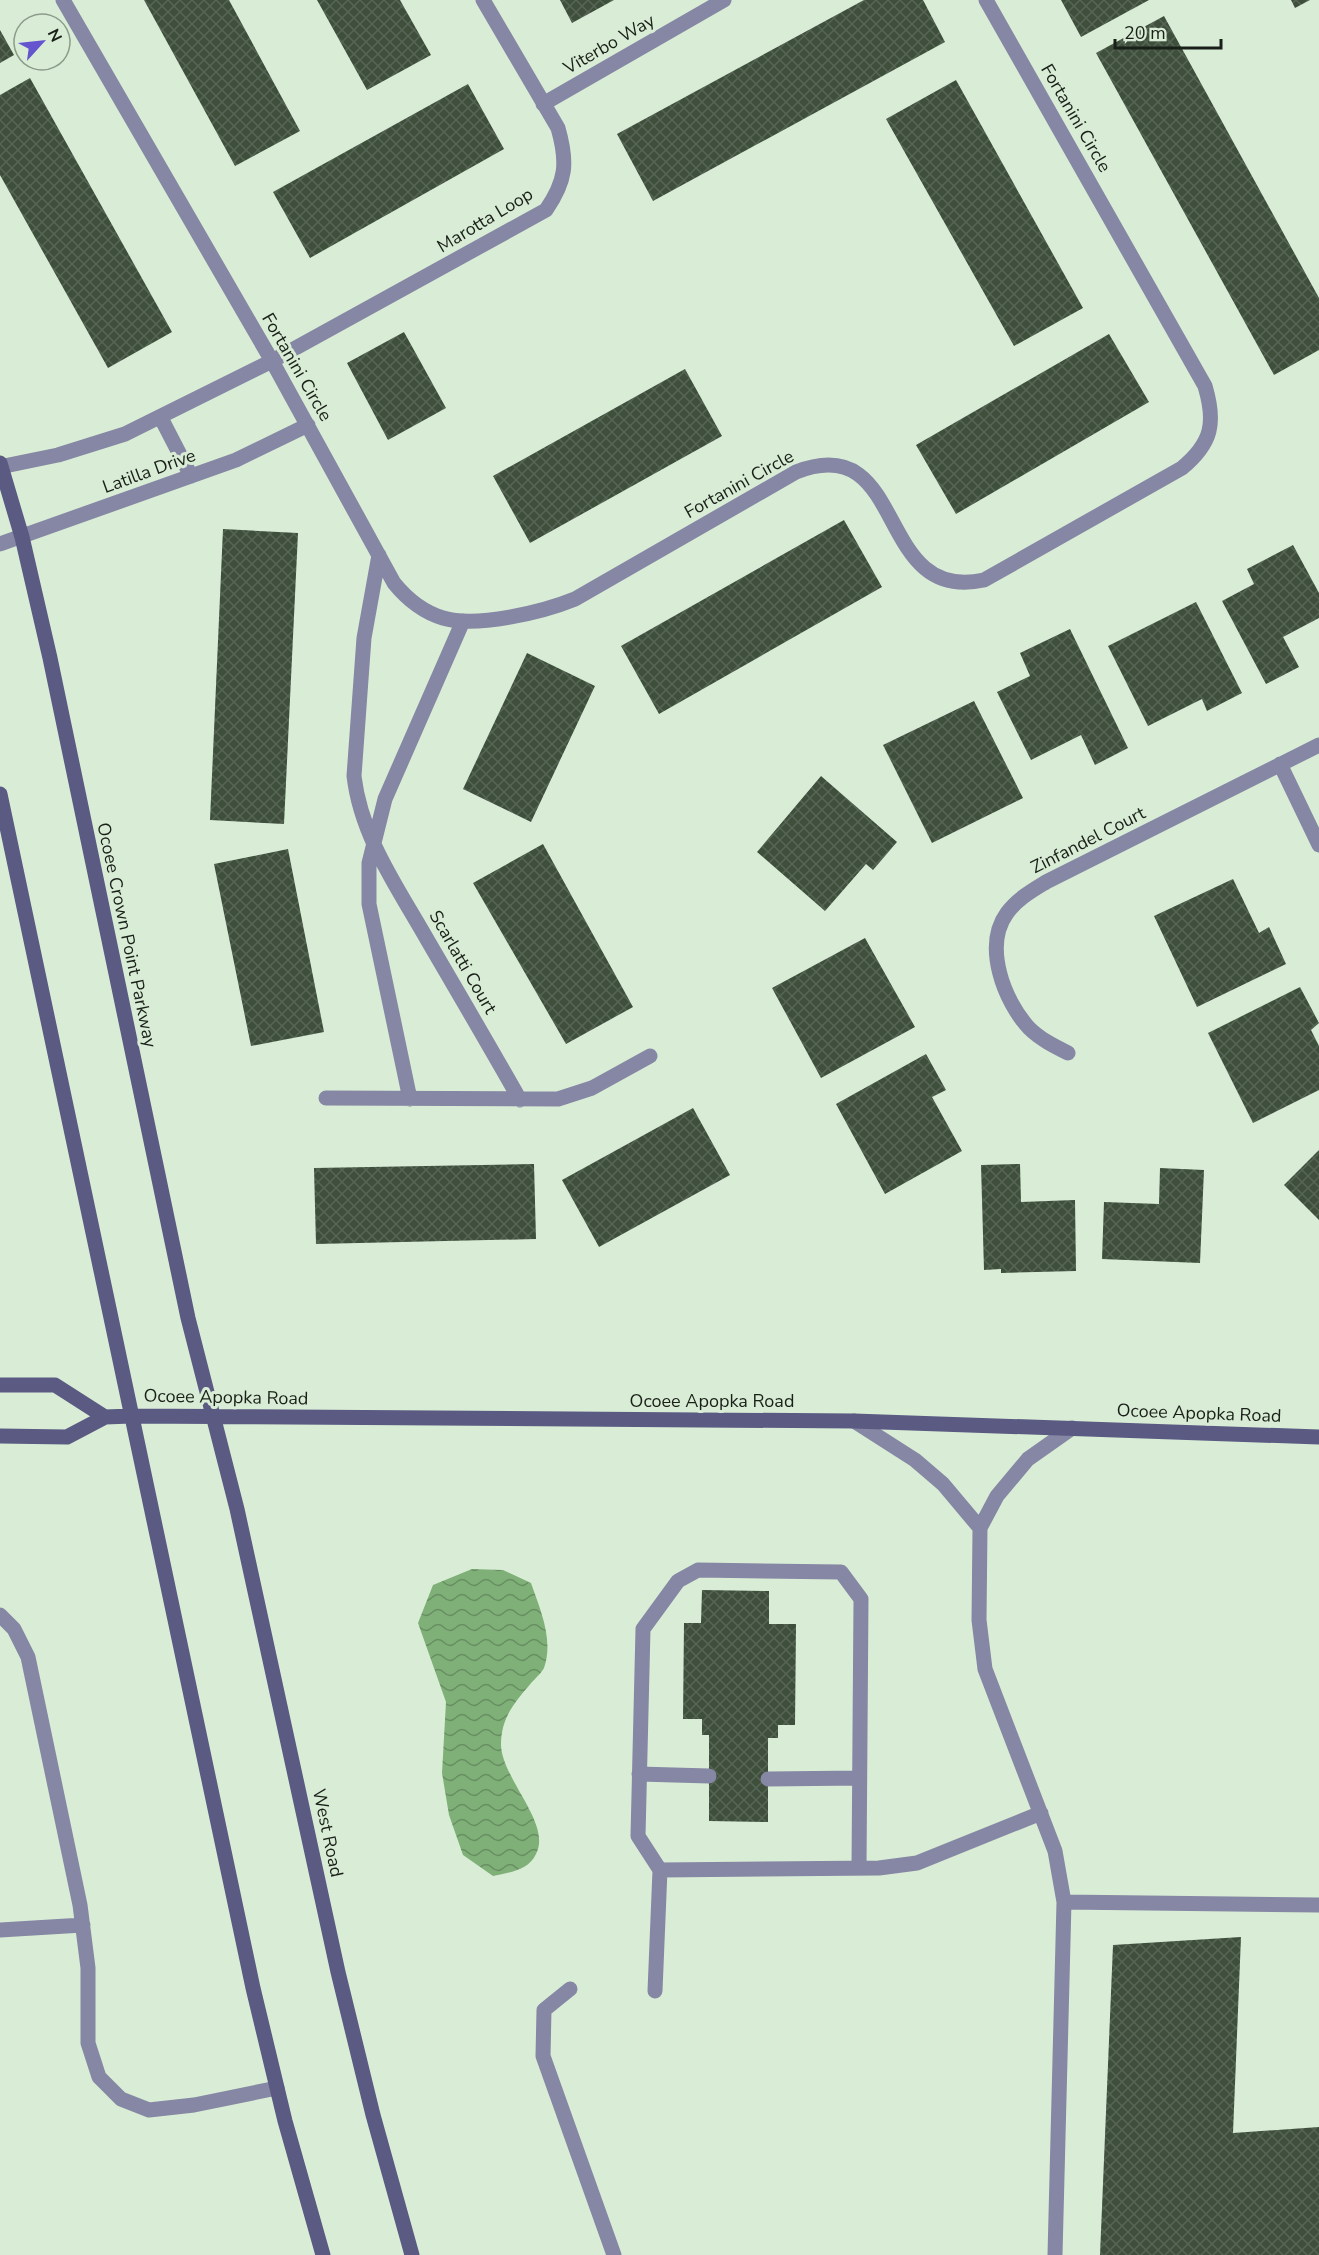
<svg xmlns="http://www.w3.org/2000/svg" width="1319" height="2255" viewBox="0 0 1319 2255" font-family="'Nunito Sans',sans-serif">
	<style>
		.water { fill: url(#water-waves) }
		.building { fill: url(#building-cross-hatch) }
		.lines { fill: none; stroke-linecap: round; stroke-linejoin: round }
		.lane { stroke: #8687a4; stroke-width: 15 }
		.street { stroke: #8687a4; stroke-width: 15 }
		.secondary { stroke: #5a5a83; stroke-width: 15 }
		.labels { text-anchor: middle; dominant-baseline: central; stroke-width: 6; stroke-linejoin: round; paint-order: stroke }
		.street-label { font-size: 18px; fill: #192018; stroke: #d9edd6 }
	</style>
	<defs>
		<pattern id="water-waves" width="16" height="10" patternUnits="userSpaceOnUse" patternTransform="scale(1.5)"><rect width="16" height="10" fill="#7fb078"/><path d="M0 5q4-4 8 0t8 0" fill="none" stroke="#678f61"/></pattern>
		<pattern id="building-cross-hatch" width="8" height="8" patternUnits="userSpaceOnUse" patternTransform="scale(1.5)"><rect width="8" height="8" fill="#3e4f3c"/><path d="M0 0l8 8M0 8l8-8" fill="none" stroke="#576555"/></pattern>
	</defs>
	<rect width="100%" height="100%" fill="#d9edd6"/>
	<!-- water -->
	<path class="water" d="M472 1569 503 1570 531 1583C540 1609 554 1640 544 1668 542 1672 536 1678 532 1682 515 1702 501 1717 501 1745 502 1779 552 1824 536 1854 528 1871 510 1872 493 1876L463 1855 449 1815 442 1773 446 1702 418 1623 433 1585Z"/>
	<!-- building -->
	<path class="building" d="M144 0H229L300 131 235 166Z
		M317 0H400L431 55 367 90Z
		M560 0H614L572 23Z
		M864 0H923L945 42 653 201 617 134Z
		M1061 0H1149L1081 37Z
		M1291 0H1310L1295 8Z
		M1164 16 1319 298V350L1274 375 1096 53Z
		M0 30 14 55 0 63Z
		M30 78 172 332 108 368 0 175V95Z
		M956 80 1083 308 1014 346 886 119Z
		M468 84 504 149 310 258 273 192Z
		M404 332 446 408 388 440 347 363Z
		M1109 334 1149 402 956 514 916 445Z
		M685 369 722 436 530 543 493 476Z
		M844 520 882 587 659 714 621 646Z
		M223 529 298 533 284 824 210 820Z
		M1293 545 1319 593V618L1283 637 1299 667 1266 684 1222 601 1254 584 1247 569Z
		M1196 602 1242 693 1207 711 1202 699 1148 726 1108 646Z
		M1070 629 1128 748 1095 765 1081 735 1031 760 997 692 1030 676 1020 653Z
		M527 653 595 686 531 822 463 789Z
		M974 701 1023 798 932 843 883 745Z
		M821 776 897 842 873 870 866 864 825 911 757 852Z
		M543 844 633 1007 566 1044 473 883Z
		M288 849 324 1032 251 1046 214 864Z
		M1233 879 1259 933 1269 927 1286 964 1197 1007 1154 916Z
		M865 938 915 1027 821 1078 772 988Z
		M1300 987 1319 1023 1311 1030 1319 1046V1090L1253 1123 1208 1033Z
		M926 1054 946 1090 932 1097 962 1151 885 1194 836 1104Z
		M693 1108 730 1175 599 1247 562 1180Z
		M1319 1150V1220L1284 1185Z
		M534 1164 536 1239 316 1244 314 1168Z
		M1020 1164 1021 1202 1075 1200 1076 1271 1001 1273V1269L984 1270 981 1165Z
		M1160 1168 1204 1170 1200 1263 1102 1259 1104 1202 1159 1204Z
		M702 1590 769 1591V1624H796L795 1725H778V1738H768V1822L709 1821V1735H702V1719H683L684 1623H701Z
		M1241 1937 1233 2133 1319 2127V2255H1100L1113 1945Z"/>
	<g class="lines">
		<!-- lane -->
		<path class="lane" d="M854 1421 915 1460 943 1484 980 1528
			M0 1615 14 1629 28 1657 80 1905 88 1968V2043L99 2077 121 2099 149 2110 194 2105 277 2088
			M639 1774 709 1776
			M768 1779 859 1778
			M660 1870 879 1868 917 1863 1041 1813
			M1064 1902 1319 1905
			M0 1930 83 1925
			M570 1989 544 2010 543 2056 614 2255
			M655 1991 660 1870 638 1836 643 1629 678 1581 698 1570 841 1572 861 1599 859 1868
			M1055 2255 1064 1902 1055 1851 985 1669 979 1620 980 1528 997 1496 1028 1459 1072 1428"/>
		<!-- street -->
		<path class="street" d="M63 0 272 361 394 583C407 599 423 612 443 618 477 628 543 612 575 599L796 472C909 428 873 604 984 580L1182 468C1212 443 1216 423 1205 386L986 0
			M543 104 724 0
			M161 418 191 476
			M0 467 58 455 125 434 272 361 546 210C566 181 568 163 558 128L483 0
			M0 544 236 460 308 425
			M379 555 364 638 354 776C361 837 398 888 428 941 459 994 490 1047 520 1100
			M1280 764 1319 845
			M1068 1053C1054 1046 1040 1039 1029 1028 1004 1001 983 946 1007 913 1017 899 1033 890 1046 882L1319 745
			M326 1098 558 1099 592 1088 650 1056
			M410 1099 369 904V863L385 799 463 621"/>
		<!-- secondary -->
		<path class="secondary" d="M0 463 22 537 50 658 188 1318 237 1509 338 1972 373 2115 412 2255
			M0 794 253 1988 285 2121 323 2255
			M0 1385H55L105 1417
			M0 1436 67 1437 105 1417 131 1416 854 1421 1319 1437"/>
	</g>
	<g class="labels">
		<!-- street labels -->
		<g class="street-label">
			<text transform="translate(609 44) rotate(-30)">Viterbo Way</text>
			<text transform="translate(1076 118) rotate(60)">Fortanini Circle</text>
			<text transform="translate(485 220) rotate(-31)">Marotta Loop</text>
			<text transform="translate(297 367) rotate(60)">Fortanini Circle</text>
			<text transform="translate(149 471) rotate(-20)">Latilla Drive</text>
			<text transform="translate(739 484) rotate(-29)">Fortanini Circle</text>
			<text transform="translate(1088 840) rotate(-27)">Zinfandel Court</text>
			<text transform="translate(127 935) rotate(78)">Ocoee Crown Point Parkway</text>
			<text transform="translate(463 962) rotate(60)">Scarlatti Court</text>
			<text transform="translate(226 1397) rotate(1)">Ocoee Apopka Road</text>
			<text x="712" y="1401">Ocoee Apopka Road</text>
			<text transform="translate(1199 1413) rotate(2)">Ocoee Apopka Road</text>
			<text transform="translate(328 1833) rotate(78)">West Road</text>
		</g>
	</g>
	<!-- north arrow -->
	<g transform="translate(42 42) rotate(63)"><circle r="28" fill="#d9edd6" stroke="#8c9b8a" stroke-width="1.5"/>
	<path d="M0-4.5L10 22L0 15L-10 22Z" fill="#6455ce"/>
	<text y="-9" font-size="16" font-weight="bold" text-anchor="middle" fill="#192018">N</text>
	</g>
	<!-- scale -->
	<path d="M1115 39v9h106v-9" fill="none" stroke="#192018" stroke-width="3"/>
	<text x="1124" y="39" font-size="18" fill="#192018" stroke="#d9edd6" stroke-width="4.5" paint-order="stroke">20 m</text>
</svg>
